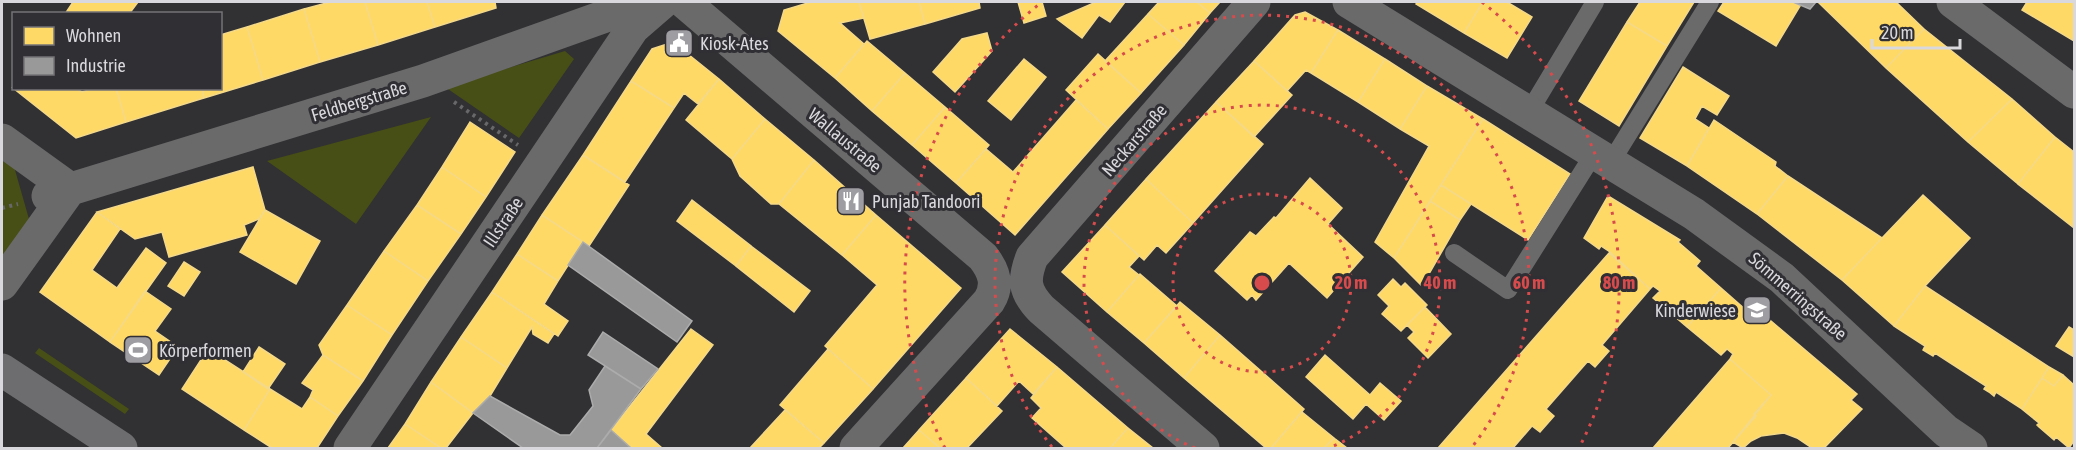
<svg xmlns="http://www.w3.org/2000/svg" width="2076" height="450" viewBox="0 0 2076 450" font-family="'Asap Condensed',sans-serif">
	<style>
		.green { fill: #474f16 }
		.homes { fill: #ffd966; stroke: #f4d989; stroke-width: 1.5 }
		.industry { fill: #999; stroke: #acacad; stroke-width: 1.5 }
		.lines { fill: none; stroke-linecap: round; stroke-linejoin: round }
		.path { stroke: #686769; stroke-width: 4; stroke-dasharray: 3 4.5; stroke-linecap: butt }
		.lane { stroke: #6b6a6b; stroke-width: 18 }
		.street { stroke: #6b6a6b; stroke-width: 33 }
		.secondary { stroke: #6d6c6e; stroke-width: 33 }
		.ring { fill: none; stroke: #d74b4c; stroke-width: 3; stroke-dasharray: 3 6 }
		.labels { text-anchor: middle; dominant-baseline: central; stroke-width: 6; stroke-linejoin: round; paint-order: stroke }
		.poi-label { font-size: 18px; fill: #d9d8dc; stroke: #302f34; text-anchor: start }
		.street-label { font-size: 18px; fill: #d9d8dc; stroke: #302f34 }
		.centre { fill: #d74b4c; stroke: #302f34; stroke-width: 3 }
		.ring-label { font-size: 18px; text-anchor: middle; font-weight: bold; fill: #d74b4c; stroke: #302f34; stroke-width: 6; stroke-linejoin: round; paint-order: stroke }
	</style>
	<rect width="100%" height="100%" fill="#313033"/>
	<!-- green -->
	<path class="green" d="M565 51 574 59 519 138 445 87Z
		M431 117 356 224 267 161Z
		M2 156 13 163 29 219 2 259Z
		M39 348 129 409 125 414 35 353Z"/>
	<!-- homes -->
	<path class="homes" d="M73 2H138L129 14H65Z
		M330 2H365L378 45 320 62 304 9Z
		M365 2H427L435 27 378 45Z
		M427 2H495L496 8 435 27Z
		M811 2H859L864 18 840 23 864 44 835 78 778 31 784 10Z
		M859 2H919L925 24 870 39Z
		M919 2H979L980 8 925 24Z
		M1018 2H1042L1046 16 1024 23Z
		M1096 2H1125L1110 22 1099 15 1082 38 1057 19Z
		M1159 2H1197L1210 13 1184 45 1148 14Z
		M1197 2H1220L1210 13Z
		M1417 2H1483L1464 33 1416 4Z
		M1483 2H1507L1532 17 1507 58 1464 33Z
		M1640 2H1694L1667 46 1627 22Z
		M1724 2H1793L1800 6 1776 46 1718 11Z
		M1818 2H1896L1924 29 1886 68Z
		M2027 2H2074V41L2022 10Z
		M304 9 320 62 263 80 247 27Z
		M1305 12 1338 30 1311 73 1306 70 1287 91 1254 61 1295 15Z
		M1148 14 1184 45 1141 93 1105 61Z
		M1627 22 1667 46 1619 126 1579 101Z
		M247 27 263 80 204 98 202 88H220V35Z
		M1924 29 2012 99 1968 142 1886 68Z
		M1338 30 1385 59 1358 102 1311 73Z
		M987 33 992 51 955 92 933 72 962 39Z
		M867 41 905 73 872 111 835 78Z
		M673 42 719 79 698 104 684 93 674 108 631 81 652 49Z
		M1098 54 1141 93 1108 129 1066 90Z
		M1024 59 1046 77 1011 120 988 101Z
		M1385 59 1427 86 1400 129 1358 102Z
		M1254 61 1292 95 1254 137 1216 102Z
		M1683 67 1729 96 1717 115 1702 106 1695 119 1709 128 1687 166 1640 138Z
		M905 73 945 107 912 145 872 111Z
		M719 79 765 119 732 159 686 120Z
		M631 81 674 108 625 182 583 155Z
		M1427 86 1483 119 1394 258 1375 242 1429 146 1400 129Z
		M13 88H75L82 92 95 88H116L126 122 76 138Z
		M116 88H202L204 98 126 122Z
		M2012 99 2055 137 2018 184 1968 142Z
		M1076 100 1108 129 1015 235 956 183 986 149 1013 172Z
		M1216 102 1263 144 1193 223 1146 179Z
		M945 107 989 145 956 183 912 145Z
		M765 119 814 160 779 204H771L740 176 732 159Z
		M1483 119 1570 174 1528 240 1441 185Z
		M1714 120 1776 162 1775 166 1788 176 1757 214 1687 166Z
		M470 122 515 152 486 197 442 167Z
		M2055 137 2074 152V228L2018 184Z
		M583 155 629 185 589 246 542 215Z
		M814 160 876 215 842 255 779 204Z
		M253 167 265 210 259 219 244 225 247 235 169 257 162 232 135 239 97 212Z
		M442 167 486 197 461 234 417 205Z
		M1788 176 1882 238 1842 280 1757 214Z
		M1310 178 1342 208 1328 224 1363 257 1327 298 1289 263 1256 300 1252 295 1247 300 1215 271 1250 232 1256 236 1274 217 1276 218Z
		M1146 179 1193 223 1166 253 1157 245 1144 260 1105 225Z
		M1441 185 1471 204 1460 220 1430 201Z
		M1923 195 1970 238 1925 286 1894 326 1842 280Z
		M1608 196 1680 240 1678 242 1700 261 1696 266 1721 288 1687 327 1653 298 1660 291 1653 286 1650 289 1610 252 1601 246 1599 249 1584 238Z
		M692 200 751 246 736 266 677 221Z
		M1430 201 1460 220 1422 286 1394 258Z
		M417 205 461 234 428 281 384 251Z
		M265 210 320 241 296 284 240 252Z
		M97 212 120 229 92 270 117 288 146 248 166 263 110 342 40 292Z
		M542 215 583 242 558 281 517 254Z
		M876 215 961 288 873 389 825 346 877 285 842 255Z
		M1105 225 1139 256 1129 267 1139 275 1107 312 1062 272Z
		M751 246 810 291 794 312 736 266Z
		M384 251 428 281 392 335 347 305Z
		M1609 253 1650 289 1602 345 1609 351 1595 367 1588 361 1546 409 1554 416 1540 432 1532 426 1513 448H1438Z
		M517 254 558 281 544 304 568 321 558 336 492 292Z
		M184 262 200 272 184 296 168 286Z
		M1140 274 1177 306 1144 343 1107 312Z
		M1393 279 1401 287 1405 283 1427 305 1401 331 1382 314 1389 306 1378 295Z
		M1925 286 2049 367 2022 409 1996 392 1994 396 1989 392 1984 389 1986 386 1935 353 1933 356 1923 350 1925 346 1894 326Z
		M1721 288 1746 310 1751 304 1857 394 1851 400 1862 409 1824 448H1812L1797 438 1784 433 1761 436 1751 441 1743 448 1733 442 1771 395 1730 359 1733 354 1727 349 1721 355 1687 327Z
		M145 291 171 309 155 331 178 347 159 375 110 342Z
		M492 292 554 334 548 343 533 334 532 327 507 368 461 337Z
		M1180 302 1220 335 1184 378 1144 343Z
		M347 305 392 335 363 381 323 355 319 345Z
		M1425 307 1451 334 1428 358 1408 338 1414 332 1407 325Z
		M2069 327 2074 330V357L2056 346Z
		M691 329 713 345 646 434 662 448H631L611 430Z
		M1010 329 1057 367 1033 394 1019 381 997 406 966 378Z
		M1220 335 1304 409 1271 448H1266L1184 378Z
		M461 337 507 368 490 396 473 413 431 382Z
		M259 347 285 364 268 389 243 372Z
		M208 349 270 389 244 430 182 389Z
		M828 349 873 389 824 443 780 405Z
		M323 355 363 381 338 416 310 397 313 390 302 383Z
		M1325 355 1370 395 1380 383 1401 401 1384 420 1366 404 1353 419 1306 377Z
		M1730 359 1771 395 1754 414 1756 416 1728 448H1653Z
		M1057 367 1128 428 1110 448H1066L1032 418 1041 408 1031 398Z
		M2049 367 2063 375 2054 386 2042 378Z
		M2063 375 2074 385V441L2069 448 2056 437 2054 440 2039 427 2037 425 2039 423 2022 409 2042 378 2054 386Z
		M966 378 1002 411 967 448H940L919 430Z
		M431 382 473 413 446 448H441L405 424Z
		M270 389 302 409 310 397 338 416 317 448H272L244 430Z
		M785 410 824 443 819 448H750Z
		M1302 412 1334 438 1324 448H1271Z
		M405 424 441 448H388Z
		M1128 428 1153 448H1110Z
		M919 430 940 448H903Z
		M1334 438 1347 448H1324Z"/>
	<!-- industry -->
	<path class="industry" d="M1793 2H1816L1810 9Z
		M583 242 692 321 677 342 568 265Z
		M603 332 658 369 641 389 588 355Z
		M605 366 641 389 597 448H523L473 413 490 396 560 435H570L593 406 589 390Z
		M611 430 631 448H597Z"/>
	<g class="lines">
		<!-- path -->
		<path class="path" d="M454 102 518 145
			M2 208 18 204"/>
		<!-- lane -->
		<path class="lane" d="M1529 112 1595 2
			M1611 162 1710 2
			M1454 253 1508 290 1595 152"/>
		<!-- street -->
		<path class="street" d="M684 2 983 257C994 271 999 285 989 301L856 448
			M1349 2 1694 214 1782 278 1946 431 1971 448
			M1953 2 2074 92
			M2 140 70 189 2 284
			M48 196 423 81 645 2
			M350 448 633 28 663 2
			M1203 448 1041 309C1024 291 1023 280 1032 257L1254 2"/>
		<!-- secondary -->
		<path class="secondary" d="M2 370 121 448"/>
	</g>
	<!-- distance rings -->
	<g class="ring">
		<circle cx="1262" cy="283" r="89"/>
		<path d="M1195 448A178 178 0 1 1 1329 448"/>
		<path d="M1052 447A267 267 0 1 1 1472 447"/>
		<path d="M945 448A357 357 0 0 1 1042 2M1482 2A357 357 0 0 1 1579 448"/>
	</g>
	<!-- icons -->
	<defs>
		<g id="civic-square" transform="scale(1.5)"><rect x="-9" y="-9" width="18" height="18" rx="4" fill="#9e9da1" stroke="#302f34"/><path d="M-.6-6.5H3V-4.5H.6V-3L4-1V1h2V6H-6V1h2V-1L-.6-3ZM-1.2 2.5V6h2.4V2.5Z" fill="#fff"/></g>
		<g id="restaurant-square" transform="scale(1.5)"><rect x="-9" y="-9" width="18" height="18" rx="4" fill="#9e9da1" stroke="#302f34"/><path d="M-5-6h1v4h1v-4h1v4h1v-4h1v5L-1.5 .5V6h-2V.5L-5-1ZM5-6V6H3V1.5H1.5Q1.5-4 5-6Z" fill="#fff"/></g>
		<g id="school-square" transform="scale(1.5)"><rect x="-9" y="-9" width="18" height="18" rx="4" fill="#9e9da1" stroke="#302f34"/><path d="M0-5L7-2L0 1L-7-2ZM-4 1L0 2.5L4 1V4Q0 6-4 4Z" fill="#fff"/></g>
		<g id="stadium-square" transform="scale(1.5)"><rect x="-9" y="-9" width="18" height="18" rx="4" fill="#9e9da1" stroke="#302f34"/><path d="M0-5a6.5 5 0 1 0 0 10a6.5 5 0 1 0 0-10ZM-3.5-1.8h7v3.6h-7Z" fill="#fff"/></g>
	</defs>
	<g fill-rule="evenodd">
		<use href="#civic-square" x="679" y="43"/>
		<use href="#restaurant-square" x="851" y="201"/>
		<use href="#school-square" x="1757" y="310"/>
		<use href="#stadium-square" x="138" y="350"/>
	</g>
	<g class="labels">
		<!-- poi labels -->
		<g class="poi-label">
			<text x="700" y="43">Kiosk-Ates</text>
			<text x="872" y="201">Punjab Tandoori</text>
			<text x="1736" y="310" text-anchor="end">Kinderwiese</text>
			<text x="159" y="350">Körperformen</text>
		</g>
		<!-- street labels -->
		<g class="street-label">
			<text transform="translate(359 101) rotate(-17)">Feldbergstraße</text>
			<text transform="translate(845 140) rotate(40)">Wallaustraße</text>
			<text transform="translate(1134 140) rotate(-49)">Neckarstraße</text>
			<text transform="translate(503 222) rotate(-56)">Illstraße</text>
			<text transform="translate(1798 296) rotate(41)">Sömmerringstraße</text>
		</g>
	</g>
	<circle cx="1262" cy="283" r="9" class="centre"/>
	<g class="ring-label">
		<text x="1351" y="289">20 m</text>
		<text x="1440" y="289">40 m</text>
		<text x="1529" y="289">60 m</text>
		<text x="1619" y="289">80 m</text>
	</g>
	<!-- border -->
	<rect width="2076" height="450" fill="none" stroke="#d9d8dc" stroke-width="6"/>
	<!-- legend -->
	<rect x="12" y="12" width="210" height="78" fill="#302f34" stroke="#747377" stroke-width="1.5"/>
	<rect x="24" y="27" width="30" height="18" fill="#ffd966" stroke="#747377" stroke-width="1.5"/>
	<text x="66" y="42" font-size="18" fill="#d9d8dc">Wohnen</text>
	<rect x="24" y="57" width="30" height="18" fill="#999999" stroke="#747377" stroke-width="1.5"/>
	<text x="66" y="72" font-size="18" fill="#d9d8dc">Industrie</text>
	<!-- scale -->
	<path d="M1872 39v9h88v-9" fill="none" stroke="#d9d8dc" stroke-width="3"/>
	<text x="1881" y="39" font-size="18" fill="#d9d8dc" stroke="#302f34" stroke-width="4.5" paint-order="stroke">20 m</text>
</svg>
